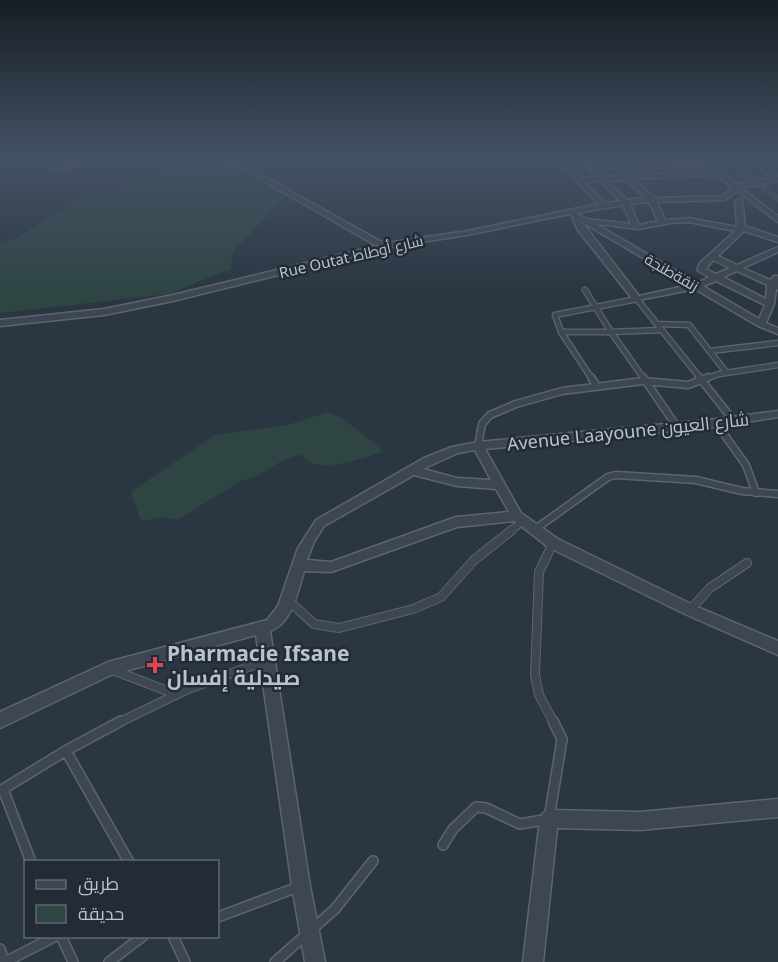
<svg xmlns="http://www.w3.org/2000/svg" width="778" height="962" viewBox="0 0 778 962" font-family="'Noto Sans',Cairo,sans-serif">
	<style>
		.green { fill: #2f4544 }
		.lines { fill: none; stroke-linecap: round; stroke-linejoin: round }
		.service-far4-casing { stroke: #5c656e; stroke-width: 5 }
		.service-far3-casing { stroke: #5c656e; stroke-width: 7 }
		.service-far2-casing { stroke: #5c656e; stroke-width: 9 }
		.service-far1-casing { stroke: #5c656e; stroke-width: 10 }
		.service-casing { stroke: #5c656e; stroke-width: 12 }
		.minor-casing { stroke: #5c656e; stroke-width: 3 }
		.service-far4 { stroke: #3e4751; stroke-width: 4 }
		.service-far3 { stroke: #3e4751; stroke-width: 4.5 }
		.service-far2 { stroke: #3e4751; stroke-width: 6 }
		.service-far1 { stroke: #3e4751; stroke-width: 8 }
		.service { stroke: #3e4751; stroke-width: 9 }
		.minor { fill: #3e4751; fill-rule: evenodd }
		.health-dot { fill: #e0444e; stroke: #232c36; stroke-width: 2 }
		.labels { text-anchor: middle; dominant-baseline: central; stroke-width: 5; stroke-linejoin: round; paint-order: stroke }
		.far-street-label { font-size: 15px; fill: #bbc2cb; stroke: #232c36 }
		.street-label { font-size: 18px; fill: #bbc2cb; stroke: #232c36 }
		.near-poi-label { font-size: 21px; font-weight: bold; fill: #bbc2cb; stroke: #232c36; text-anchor: start }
	</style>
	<rect width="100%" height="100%" fill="#2a3641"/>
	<!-- green -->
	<path class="green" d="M227 163 288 194 233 252 230 269 169 294 0 313V244L12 240 85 197 125 187 183 166Z
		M328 412 342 418 384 451C368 458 328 470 312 463 308 462 303 457 300 454L280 462 256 477 241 481 177 520 162 517 141 521 132 496V491L215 435 287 425Z"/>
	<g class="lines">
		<!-- service-far4 casing -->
		<g class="service-far4-casing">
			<path id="service-far4" d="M727 160 778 199"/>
		</g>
		<!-- service-far3 casing -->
		<g class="service-far3-casing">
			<path id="service-far3" d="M585 290 611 332
				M657 324 689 325 726 372
				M561 332H611
				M710 351 778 343
				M592 379 561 332 555 315 637 299 701 379
				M644 379 611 332 661 330
				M705 379 719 374 778 365"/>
		</g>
		<!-- service-far2 casing -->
		<g class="service-far2-casing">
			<path id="service-far2" d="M591 377 596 385
				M643 377 677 427
				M699 377 734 421
				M716 423 746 465 756 493
				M478 446 482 424 490 415 516 404 562 391 643 381 688 385 709 377
				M534 530 608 477 616 475 696 480 742 491 778 494
				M510 531 522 522"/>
		</g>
		<!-- service-far1 casing -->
		<g class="service-far1-casing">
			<path id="service-far1" d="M553 543 539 572 535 675 539 695 554 723
				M289 601 314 624 339 628 413 609 441 597 474 560 512 530
				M690 610 710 588 747 563
				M113 670 175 694
				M118 723 188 689 265 661"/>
		</g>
		<!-- service casing -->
		<g class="service-casing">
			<path id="service" d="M66 751 129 862
				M3 789 31 862
				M0 791 67 750 121 721
				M443 845 453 829 476 807 486 808 520 824 549 819 562 739 553 721
				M218 917 298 887
				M61 936 73 962
				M173 936 185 962
				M0 949 4 962
				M5 962 56 936
				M109 962 143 936
				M275 962 335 909 373 861"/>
		</g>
		<!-- minor casing -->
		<g class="minor-casing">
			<path id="minor" d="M87 160H98L56 170 53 168Z
				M218 160H227L247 167 380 241 393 242 467 231 598 204 557 160H563L581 178 596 177 580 160H586L604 177 622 176 606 160H612L620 167 706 160 737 184 772 178 749 160H756L778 176V181L741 188 778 216V222L737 191 725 200 657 202 665 220 689 218 737 227 735 201 742 199 745 226 778 237V242L744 231 718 256 737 265 778 247V252L743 268 770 280 774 276H778V290L776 289 774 304 766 323 778 328V334L758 326 695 289 634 301 578 230 573 220 575 218 569 214 467 235 396 246 173 301 104 315 0 326V320L104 309 173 295 380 245H375L243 169ZM704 165 712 171 630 175 624 171ZM717 175 732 187 723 196 654 198 634 179ZM626 180 646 198 627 200 608 181ZM600 181 620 201 605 203 585 182ZM649 202 658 221 639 225 630 204ZM623 205 631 224 587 219 576 213ZM582 222 689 285 639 296ZM689 222 735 231 700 263 697 270 709 277 697 283 596 224 639 229 670 223ZM713 260 730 268 716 274 706 269ZM737 271 767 285 766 299 723 277ZM716 281 765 305 759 319 703 286Z
				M778 411V417L716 427 485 449 521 513 558 539 695 606 778 641V655L685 614 548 547 515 521 457 527 331 572 304 571C298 591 292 624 270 631L310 886 325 962H305L292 886 256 635 111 675 0 728V712L108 662 267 620 278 606 298 548 316 520 424 458 452 447 478 442 716 419ZM475 450 491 480 457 478 423 469 458 453ZM414 475 457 486 496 489 509 512 456 517 331 562 307 560 314 542 324 526Z
				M778 799V817L640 830 557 828 543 962H523L540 819 543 813 549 810 640 812Z"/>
		</g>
		<!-- service-far4 -->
		<use href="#service-far4" class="service-far4"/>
		<!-- service-far3 -->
		<use href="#service-far3" class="service-far3"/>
		<!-- service-far2 -->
		<use href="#service-far2" class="service-far2"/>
		<!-- service-far1 -->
		<use href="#service-far1" class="service-far1"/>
		<!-- service -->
		<use href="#service" class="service"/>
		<!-- minor -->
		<use href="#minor" class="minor"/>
	</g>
	<!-- sky -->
	<linearGradient id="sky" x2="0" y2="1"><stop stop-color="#171e24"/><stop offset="0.54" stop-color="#445265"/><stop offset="1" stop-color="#445265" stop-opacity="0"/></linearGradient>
	<rect width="778" height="294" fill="url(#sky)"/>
	<!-- markers -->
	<path class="health-dot" d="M152 656h6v6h6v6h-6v6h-6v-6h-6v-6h6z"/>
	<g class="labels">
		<!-- far-street labels -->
		<g class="far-street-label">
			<text transform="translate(351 256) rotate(-13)">Rue Outat شارع أوطاط</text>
			<text transform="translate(672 272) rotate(30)">زنقةطنجة</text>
		</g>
		<!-- street labels -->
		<g class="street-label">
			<text transform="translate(628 431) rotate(-6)">Avenue Laayoune شارع العيون</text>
		</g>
		<!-- near-poi labels -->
		<g class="near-poi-label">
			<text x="167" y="653">Pharmacie Ifsane<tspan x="167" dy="24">صيدلية إفسان</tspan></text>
		</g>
	</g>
	<!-- legend -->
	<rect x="24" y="860" width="195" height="78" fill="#232c36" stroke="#606872" stroke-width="1.5"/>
	<rect x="36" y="880" width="30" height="9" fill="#3e4751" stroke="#606872" stroke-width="1.5"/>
	<text x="78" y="890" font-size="18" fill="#bbc2cb">طريق</text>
	<rect x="36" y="905" width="30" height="18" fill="#2f4544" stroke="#606872" stroke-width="1.5"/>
	<text x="78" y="920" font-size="18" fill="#bbc2cb">حديقة</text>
</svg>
